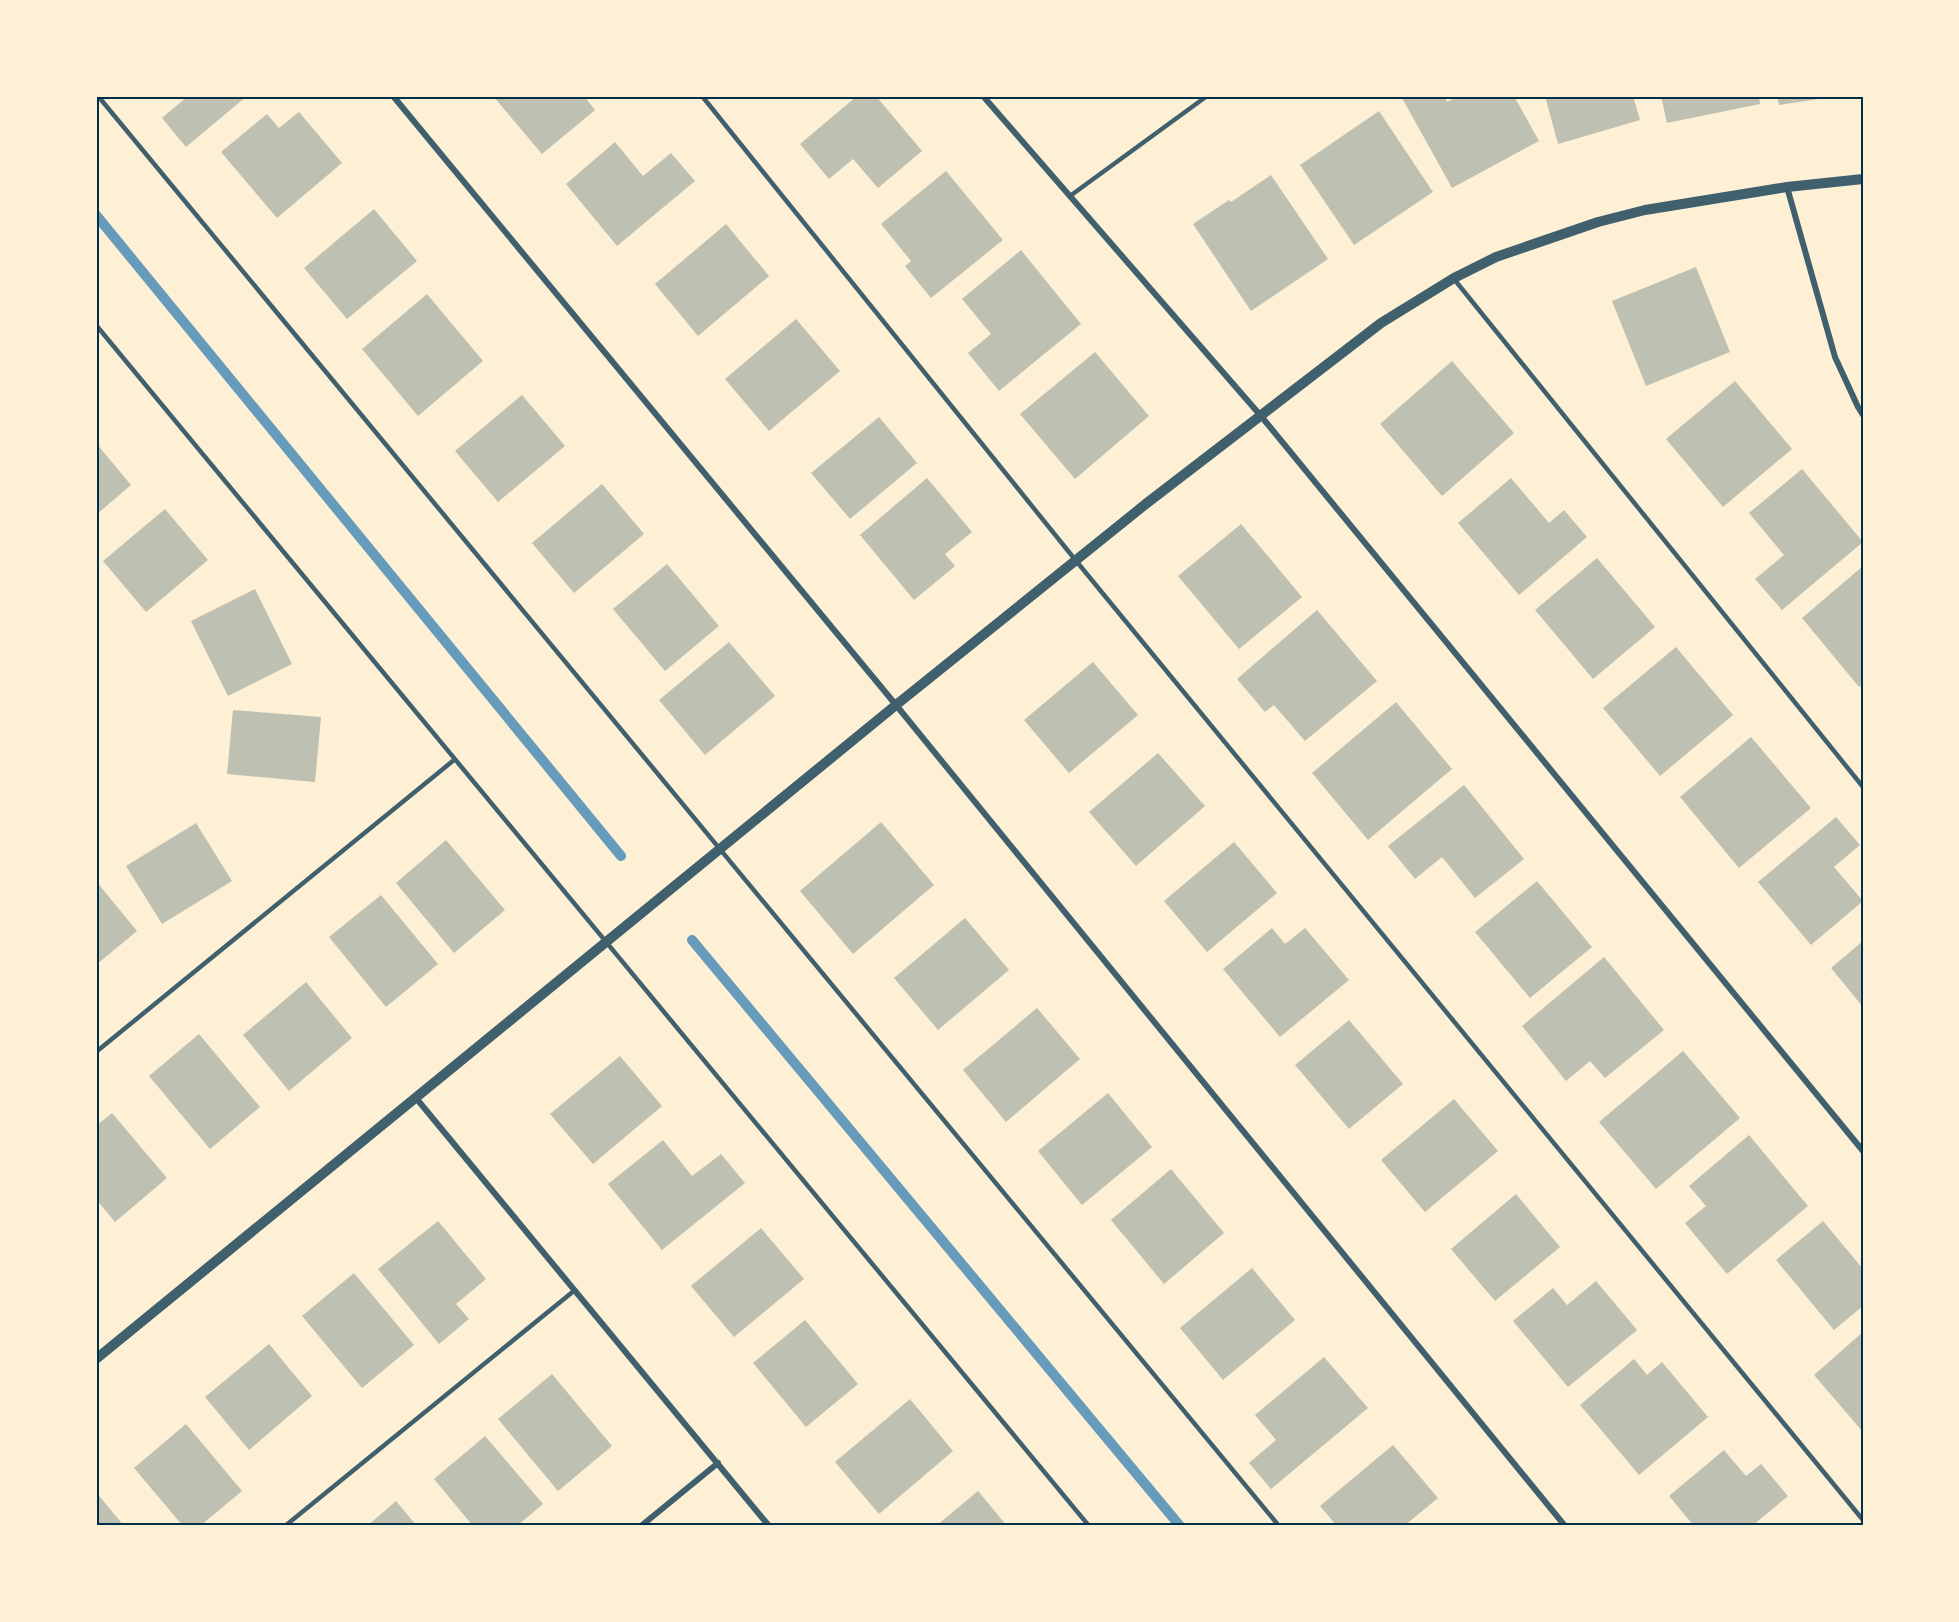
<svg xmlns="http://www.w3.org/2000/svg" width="1959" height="1622" viewBox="0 0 1959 1622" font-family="'Exo 2',sans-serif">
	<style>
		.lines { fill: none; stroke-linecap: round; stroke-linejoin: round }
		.stream { stroke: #669bbc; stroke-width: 10 }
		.building { fill: #bec0b2 }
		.service { stroke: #3f606c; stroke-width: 4.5 }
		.minor { stroke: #3f606c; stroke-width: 6 }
		.tertiary { stroke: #3f606c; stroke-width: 10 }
		.neatline { fill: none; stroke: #003049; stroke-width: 2 }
	</style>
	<rect width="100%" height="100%" fill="#fdf0d5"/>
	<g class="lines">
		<!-- stream -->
		<path class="stream" d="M96 215 621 856
			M692 940 1180 1526"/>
	</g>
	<!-- building -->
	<path class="building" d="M188 96H247L186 147 162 118Z
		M493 96H584L595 110 542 154Z
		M857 96H876L922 151 878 188 853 159 829 179 800 144Z
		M1401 96H1444L1447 102 1459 96H1514L1539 141 1452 188Z
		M1545 96H1633L1640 120 1558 144Z
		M1661 96H1759L1760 104 1667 123Z
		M1777 96H1832V97L1779 105Z
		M1379 111 1433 192 1354 245 1300 165Z
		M299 112 342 163 277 218 221 152 267 114 279 128Z
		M615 142 643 176 671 153 695 181 617 246 566 184Z
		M946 171 1003 240 931 298 905 266 911 261 881 224Z
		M1271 175 1328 259 1251 311 1193 224 1229 200 1231 202Z
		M374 209 417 261 347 319 304 268Z
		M726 224 769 276 698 336 655 284Z
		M1021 250 1081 324 999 391 968 353 991 334 962 299Z
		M1696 267 1730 352 1646 386 1612 301Z
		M427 294 483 361 418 416 362 349Z
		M796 319 840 371 769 431 725 379Z
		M1095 352 1149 416 1075 479 1020 414Z
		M1452 361 1514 433 1442 496 1380 424Z
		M1735 381 1792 449 1723 507 1666 439Z
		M522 395 565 446 498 502 455 451Z
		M879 417 917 463 850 519 811 473Z
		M96 443 131 485 96 515Z
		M1802 469 1863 542 1782 610 1755 579 1784 555 1749 513Z
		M927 478 972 532 945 554 955 566 914 600 860 535Z
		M1511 478 1549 523 1564 510 1587 537 1519 595 1458 523Z
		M602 484 644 534 574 593 532 543Z
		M165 509 208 560 146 612 103 561Z
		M1241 524 1302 597 1239 649 1178 576Z
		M1597 558 1655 627 1593 679 1535 610Z
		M667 564 719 626 665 671 613 609Z
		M1863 566V684L1859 687 1802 618Z
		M255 589 292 664 228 696 191 621Z
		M1317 610 1377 681 1305 741 1274 705 1265 712 1237 679Z
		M729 642 775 696 705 755 659 700Z
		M1676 647 1733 715 1660 776 1603 708Z
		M1093 662 1138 715 1069 773 1024 720Z
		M1396 702 1452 769 1368 840 1312 773Z
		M233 710 321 717 315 782 227 774Z
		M1751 737 1811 808 1739 868 1680 797Z
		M1158 753 1205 806 1136 866 1089 812Z
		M1464 785 1524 859 1475 898 1442 857 1415 879 1388 846Z
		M1836 817 1860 845 1834 867 1863 901 1811 945 1758 882Z
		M881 822 934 885 853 954 800 891Z
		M196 823 232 881 162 924 126 866Z
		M446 840 505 910 454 953 396 883Z
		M1234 842 1277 893 1207 952 1164 901Z
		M96 881 137 931 96 965Z
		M1537 881 1592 947 1530 998 1475 932Z
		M381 895 438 964 386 1007 329 937Z
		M965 918 1009 970 938 1030 894 978Z
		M1272 928 1285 944 1305 928 1349 980 1280 1037 1223 969Z
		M1863 941V1007L1831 968Z
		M1604 957 1664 1030 1605 1078 1590 1061 1566 1081 1522 1026Z
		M306 982 352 1038 289 1091 243 1035Z
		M1037 1008 1080 1059 1006 1122 963 1070Z
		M1349 1020 1403 1084 1349 1129 1295 1065Z
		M199 1034 260 1107 210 1149 149 1076Z
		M1683 1051 1740 1118 1656 1189 1599 1122Z
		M620 1056 662 1106 593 1164 550 1114Z
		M1108 1093 1152 1147 1082 1205 1038 1151Z
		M1454 1099 1498 1151 1425 1212 1381 1160Z
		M112 1113 167 1178 115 1222 96 1199V1126Z
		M1749 1135 1808 1206 1727 1274 1685 1223 1706 1206 1689 1186Z
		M663 1140 692 1176 721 1154 745 1183 662 1250 608 1184Z
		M1171 1169 1224 1233 1164 1284 1111 1220Z
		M1516 1194 1560 1247 1495 1301 1451 1249Z
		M438 1221 486 1279 456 1304 469 1319 439 1344 378 1269Z
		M1823 1221 1863 1269V1306L1834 1330 1776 1260Z
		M761 1228 804 1279 734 1337 691 1286Z
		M1252 1268 1295 1320 1223 1380 1180 1328Z
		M354 1273 414 1345 362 1388 302 1316Z
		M1596 1281 1637 1330 1568 1387 1513 1321 1553 1288 1567 1305Z
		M805 1320 858 1384 806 1427 753 1363Z
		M1863 1332V1432L1814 1375Z
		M269 1344 312 1396 249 1450 205 1397Z
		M1324 1357 1368 1408 1271 1489 1249 1463 1276 1440 1255 1415Z
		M1634 1359 1647 1375 1662 1362 1708 1417 1639 1475 1580 1405Z
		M552 1374 612 1446 558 1491 498 1419Z
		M910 1399 953 1451 879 1514 835 1462Z
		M186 1424 242 1491 200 1526H183L134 1468Z
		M485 1436 543 1504 517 1526H473L434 1479Z
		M1393 1445 1438 1498 1404 1526H1337L1320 1506Z
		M1724 1450 1746 1476 1761 1464 1788 1496 1752 1526H1694L1669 1496Z
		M978 1491 1007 1526H936Z
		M96 1492 124 1526H96Z
		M396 1501 417 1526H367Z"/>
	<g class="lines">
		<!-- service -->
		<path class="service" d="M98 96 1279 1526
			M702 96 1077 562 1863 1520
			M1070 196 1207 96
			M1454 279 1863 787
			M96 325 1089 1526
			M96 1052 454 760
			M285 1526 575 1290"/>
		<!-- minor -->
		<path class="minor" d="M393 96 896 705 1565 1526
			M983 96 1261 416 1863 1151
			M1787 187 1835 357 1858 407 1863 415
			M416 1098 769 1526
			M641 1526 718 1463"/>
		<!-- tertiary -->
		<path class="tertiary" d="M96 1359 896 705 1147 503 1381 323 1454 278 1496 257 1598 222 1645 210 1787 187 1863 179"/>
	</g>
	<!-- border -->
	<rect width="1959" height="1622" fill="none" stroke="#fdf0d5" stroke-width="195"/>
	<rect x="98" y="98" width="1764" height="1426" class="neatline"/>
</svg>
